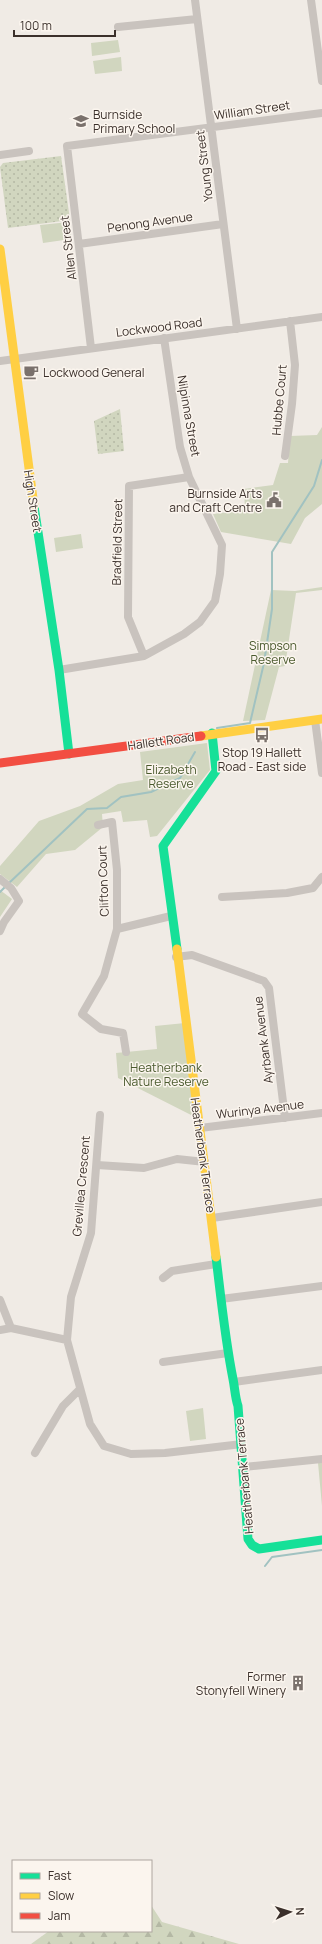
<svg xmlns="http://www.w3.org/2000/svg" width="322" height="1944" viewBox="0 0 322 1944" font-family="Manrope,sans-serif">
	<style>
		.grass { fill: url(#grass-dots) }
		.forest { fill: url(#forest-firs) }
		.park { fill: #d1d6bf }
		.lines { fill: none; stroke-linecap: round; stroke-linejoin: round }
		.stream { stroke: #a1c2c1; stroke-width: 2 }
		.street { stroke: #c9c3be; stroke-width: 8 }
		.fast { stroke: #16e098; stroke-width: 9 }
		.slow { stroke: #ffcf43; stroke-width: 9 }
		.jam { stroke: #f24e42; stroke-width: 9 }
		.labels { text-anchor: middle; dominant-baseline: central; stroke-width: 3; stroke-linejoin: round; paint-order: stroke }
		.street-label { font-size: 12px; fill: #3b302b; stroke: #fbf5ee }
		.poi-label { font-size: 12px; fill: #3b302b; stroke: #fbf5ee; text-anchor: start }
		.park-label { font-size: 12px; fill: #4a5a2e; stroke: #fbf5ee }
	</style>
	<defs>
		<pattern id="grass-dots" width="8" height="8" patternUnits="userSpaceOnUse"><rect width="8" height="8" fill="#d1d6bf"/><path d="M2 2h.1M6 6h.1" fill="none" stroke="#b4b8a4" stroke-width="1.8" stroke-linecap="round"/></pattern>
		<pattern id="forest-firs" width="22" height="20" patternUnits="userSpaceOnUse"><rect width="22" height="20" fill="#d1d6bf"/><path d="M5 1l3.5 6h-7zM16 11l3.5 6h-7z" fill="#b4b8a4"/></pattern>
	</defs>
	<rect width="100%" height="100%" fill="#f0ebe5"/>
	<!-- grass -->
	<path class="grass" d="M61 156 70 220 8 228 0 167 3 163Z
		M120 409 124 451 98 454 94 421Z"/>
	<!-- forest -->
	<path class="forest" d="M151 1905 162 1922 239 1944H31L49 1931H151Z"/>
	<!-- park -->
	<path class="park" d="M118 40 120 52 92 56 91 43Z
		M121 57 122 71 95 74 93 61Z
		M69 222 71 239 43 243 40 225Z
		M322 427V504L305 518 291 544 221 532 213 514 245 510 244 489 273 485 280 463H288L290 436 317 435Z
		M81 534 83 548 56 552 54 538Z
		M322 587V590L296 593 285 666 279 667 265 720 243 721 271 590 295 591Z
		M207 743 210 770 157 836 150 837 147 820 123 822 121 811 102 814 103 827 75 850 46 854 17 887 0 874V866L39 821 80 806 118 784 143 780 140 752Z
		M0 890 12 899 0 917Z
		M185 1023 199 1119 118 1078 116 1053 157 1049 155 1026Z
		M203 1408 206 1439 190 1441 186 1411Z
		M322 1462V1506L318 1463Z"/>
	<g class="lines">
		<!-- stream -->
		<path class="stream" d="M217 728 250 723 264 663 272 609V552L314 486 322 460
			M8 884 87 809 107 808 121 797 151 792 180 778 195 752
			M0 892 5 887
			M265 1566 272 1557 322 1550"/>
		<!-- street -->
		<path class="street" d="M195 0 237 329
			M311 0 322 81
			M118 27 197 19
			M0 155 29 151
			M79 244 223 224
			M91 348 67 146 322 113
			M0 361 322 317
			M285 456 292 404 295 365 290 321
			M144 656 128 617 129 486 189 477
			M59 670 144 656 184 634 200 622 215 601 220 574 222 545 189 477 180 447 164 338
			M315 720 322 773
			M98 825 112 822 117 870V929L104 976 82 1014 101 1029 123 1033 126 1052
			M0 879 11 888 19 901 4 922 0 931
			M222 897 287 893 313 888 322 877
			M117 929 171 916
			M176 957 192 955 264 981 269 988 285 1118
			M100 1115 91 1233 71 1297 67 1340 90 1424 104 1446 131 1454 165 1453 242 1444
			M200 1128 322 1113
			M97 1165 144 1168 177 1159 205 1162
			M212 1218 322 1202
			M163 1278 172 1271 216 1264
			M221 1299 322 1286
			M0 1300 11 1328
			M0 1330 11 1328 67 1340
			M163 1362 228 1353
			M234 1382 322 1370
			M35 1453 63 1406 80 1389
			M244 1467 322 1459"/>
		<!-- fast -->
		<path class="fast" d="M34 506 59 670 69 754
			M177 949 163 846 216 771 212 733
			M216 1257C221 1298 225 1339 233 1379 235 1389 235 1397 238 1406L248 1539 252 1545 259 1549 322 1540"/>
		<!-- slow -->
		<path class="slow" d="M0 249 34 506
			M201 736 322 719
			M177 949 216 1257"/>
		<!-- jam -->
		<path class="jam" d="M0 763 201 736"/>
	</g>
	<!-- icons -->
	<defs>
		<g id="school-bare" transform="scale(1.2)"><path d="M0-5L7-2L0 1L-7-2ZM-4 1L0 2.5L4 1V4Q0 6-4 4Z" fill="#7a716c" stroke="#fbf5ee" stroke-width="2.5" paint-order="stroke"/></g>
		<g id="cafe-bare" transform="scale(1.2)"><path d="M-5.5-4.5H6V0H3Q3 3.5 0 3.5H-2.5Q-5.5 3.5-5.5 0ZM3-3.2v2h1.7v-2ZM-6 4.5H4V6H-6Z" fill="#7a716c" stroke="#fbf5ee" stroke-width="2.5" paint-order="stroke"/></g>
		<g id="civic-bare" transform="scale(1.2)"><path d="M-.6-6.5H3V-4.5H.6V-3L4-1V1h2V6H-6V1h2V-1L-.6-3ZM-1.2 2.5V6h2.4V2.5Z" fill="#7a716c" stroke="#fbf5ee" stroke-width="2.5" paint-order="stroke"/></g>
		<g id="bus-bare" transform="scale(1.2)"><path d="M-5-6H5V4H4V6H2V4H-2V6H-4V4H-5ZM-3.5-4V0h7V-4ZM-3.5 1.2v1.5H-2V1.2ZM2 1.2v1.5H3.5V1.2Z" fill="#7a716c" stroke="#fbf5ee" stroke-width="2.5" paint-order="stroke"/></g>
		<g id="building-bare" transform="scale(1.2)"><path d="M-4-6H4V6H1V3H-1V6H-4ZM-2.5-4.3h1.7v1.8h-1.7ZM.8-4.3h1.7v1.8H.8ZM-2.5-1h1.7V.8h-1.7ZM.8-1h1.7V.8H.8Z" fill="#7a716c" stroke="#fbf5ee" stroke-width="2.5" paint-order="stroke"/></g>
	</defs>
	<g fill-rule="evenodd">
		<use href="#school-bare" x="81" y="121"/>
		<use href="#cafe-bare" x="31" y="372"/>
		<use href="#civic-bare" x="274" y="500"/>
		<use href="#bus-bare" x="262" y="735"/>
		<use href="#building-bare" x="298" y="1683"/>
	</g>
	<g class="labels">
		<!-- street labels -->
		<g class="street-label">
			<text transform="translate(252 110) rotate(-8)">William Street</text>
			<text transform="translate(204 166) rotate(-97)">Young Street</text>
			<text transform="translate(150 222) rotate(-8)">Penong Avenue</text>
			<text transform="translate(68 248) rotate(-97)">Allen Street</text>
			<text transform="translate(159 327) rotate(-7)">Lockwood Road</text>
			<text transform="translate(279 400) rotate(-85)">Hubbe Court</text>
			<text transform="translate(189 416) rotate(80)">Nilpinna Street</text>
			<text transform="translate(33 501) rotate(81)">High Street</text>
			<text transform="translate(117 542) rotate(-89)">Bradfield Street</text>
			<text transform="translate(161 741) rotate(-8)">Hallett Road</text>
			<text transform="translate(103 881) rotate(-92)">Clifton Court</text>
			<text transform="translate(263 1040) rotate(-97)">Ayrbank Avenue</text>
			<text transform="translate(260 1109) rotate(-7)">Wurinya Avenue</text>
			<text transform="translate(203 1155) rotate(82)">Heatherbank Terrace</text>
			<text transform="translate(81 1186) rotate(-85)">Grevillea Crescent</text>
			<text transform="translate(244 1476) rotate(-95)">Heatherbank Terrace</text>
		</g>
		<!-- poi labels -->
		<g class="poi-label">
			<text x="93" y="114">Burnside<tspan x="93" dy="14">Primary School</tspan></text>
			<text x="43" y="372">Lockwood General</text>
			<text x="262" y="493" text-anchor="end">Burnside Arts<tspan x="262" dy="14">and Craft Centre</tspan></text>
			<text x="262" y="752" text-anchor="middle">Stop 19 Hallett<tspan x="262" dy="14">Road - East side</tspan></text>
			<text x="286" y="1676" text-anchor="end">Former<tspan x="286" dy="14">Stonyfell Winery</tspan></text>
		</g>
		<!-- park labels -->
		<g class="park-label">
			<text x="273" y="645">Simpson<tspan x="273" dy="14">Reserve</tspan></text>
			<text x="171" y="769">Elizabeth<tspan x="171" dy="14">Reserve</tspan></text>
			<text x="166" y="1067">Heatherbank<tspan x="166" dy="14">Nature Reserve</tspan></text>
		</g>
	</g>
	<!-- legend -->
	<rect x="12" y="1860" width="140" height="72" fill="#fbf5ee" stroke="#aea6a0"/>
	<rect x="20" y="1873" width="20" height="6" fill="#16e098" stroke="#aea6a0"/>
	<text x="48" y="1880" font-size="12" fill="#3b302b">Fast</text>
	<rect x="20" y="1893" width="20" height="6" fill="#ffcf43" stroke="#aea6a0"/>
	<text x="48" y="1900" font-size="12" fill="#3b302b">Slow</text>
	<rect x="20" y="1913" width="20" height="6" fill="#f24e42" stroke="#aea6a0"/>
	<text x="48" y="1920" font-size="12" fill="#3b302b">Jam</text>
	<!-- north arrow -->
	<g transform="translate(290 1912) rotate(86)" stroke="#fbf5ee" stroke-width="3" paint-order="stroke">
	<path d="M0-3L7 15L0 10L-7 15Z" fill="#3b302b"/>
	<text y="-6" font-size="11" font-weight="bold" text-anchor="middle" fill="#3b302b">N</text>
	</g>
	<!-- scale -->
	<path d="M14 30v6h101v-6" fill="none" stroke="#3b302b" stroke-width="2"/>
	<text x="20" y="30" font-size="12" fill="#3b302b" stroke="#fbf5ee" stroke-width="3" paint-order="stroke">100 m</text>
</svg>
